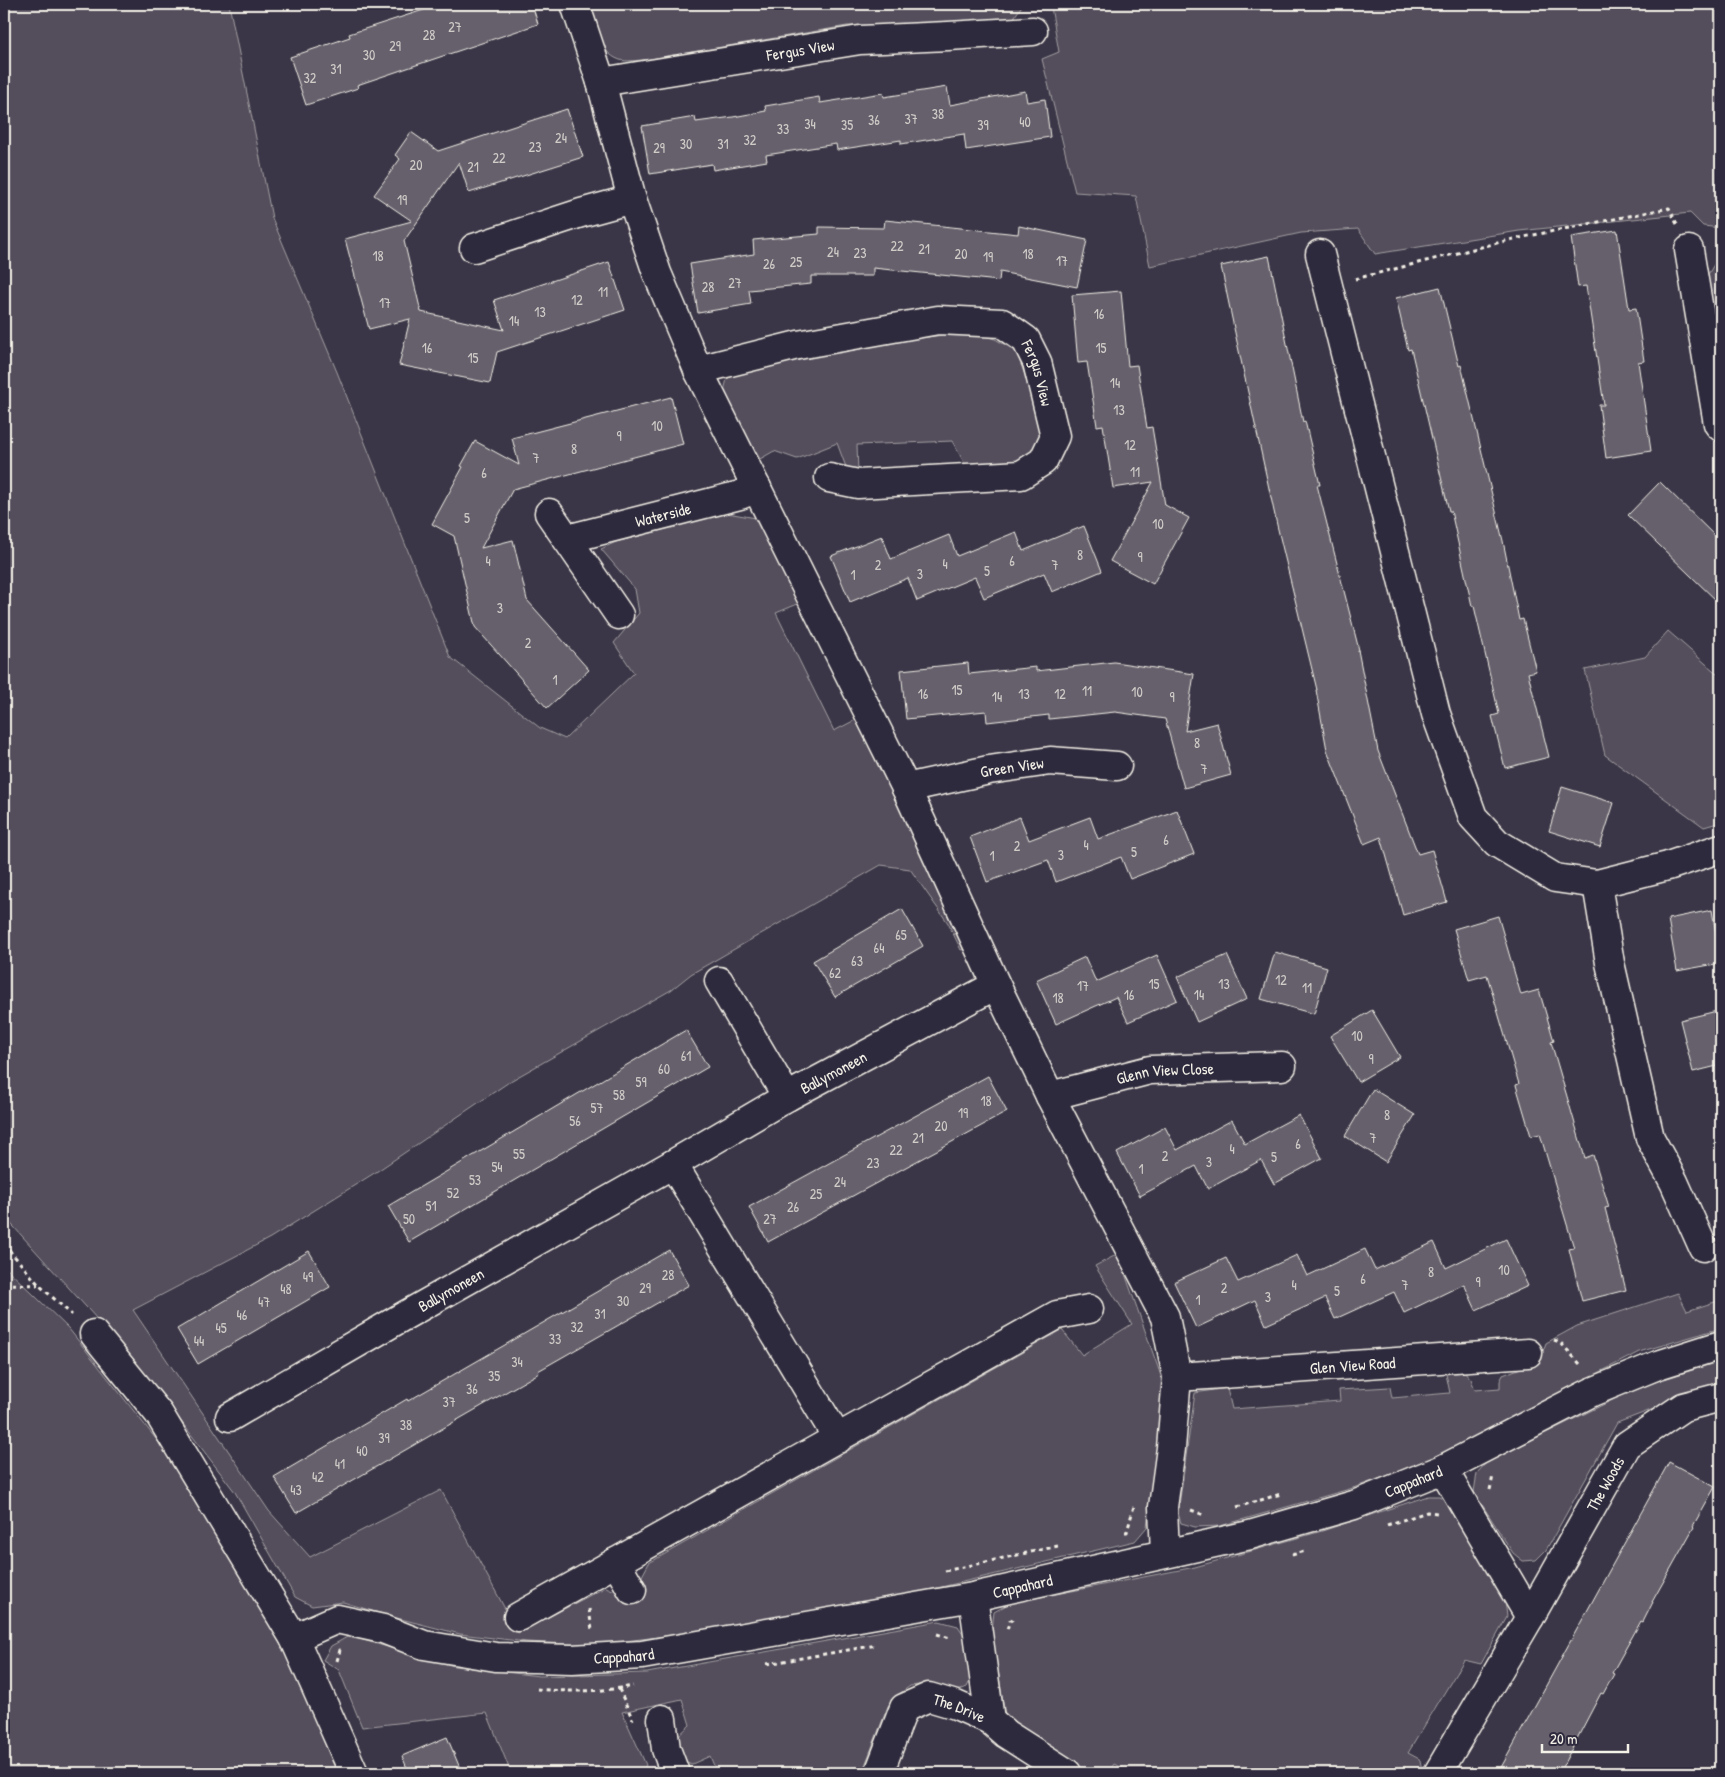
<svg xmlns="http://www.w3.org/2000/svg" width="1725" height="1777" viewBox="0 0 1725 1777" font-family="'Patrick Hand',sans-serif">
	<style>
		.green { fill: #534e5c; stroke: #a4a0a2 }
		.building { fill: #65616c; stroke: #f4f1e8 }
		.lines { fill: none; stroke-linecap: round; stroke-linejoin: round }
		.minor-casing { stroke: #f4f1e8; stroke-width: 31 }
		.major-casing { stroke: #f4f1e8; stroke-width: 31 }
		.path { stroke: #f4f1e8; stroke-width: 3; stroke-dasharray: 4 4; stroke-linecap: butt }
		.minor { stroke: #2f2a3d; stroke-width: 28 }
		.major { stroke: #2f2a3d; stroke-width: 28 }
		.labels { text-anchor: middle; dominant-baseline: central; stroke-width: 4.5; stroke-linejoin: round; paint-order: stroke }
		.number-label { font-size: 14px; fill: #d0cdc9 }
		.street-label { font-size: 16px; fill: #f4f1e8; stroke: #2f2a3d }
	</style>
	<rect width="100%" height="100%" fill="#3b3647"/>
	<filter id="ink" filterUnits="userSpaceOnUse"><feTurbulence type="fractalNoise" baseFrequency=".02" numOctaves="2"/><feDisplacementMap in="SourceGraphic" scale="10" xChannelSelector="R" yChannelSelector="G"/><feConvolveMatrix kernelMatrix="1 2 1 2 8 2 1 2 1" color-interpolation-filters="sRGB"/></filter>
	<g filter="url(#ink)">
		<!-- green -->
		<path class="green" d="M4 4H229L272 218 337 372 450 657 540 728 565 739 634 673 614 643 639 613 635 589 601 549 616 542 727 513 756 518 778 551 800 603 776 613 834 731 857 719 967 949 961 950 948 923 910 869 881 865 691 974 671 990 512 1080 376 1172 270 1238 133 1310 269 1511 310 1557 441 1490 518 1633 606 1587 626 1596 642 1591V1576L649 1563 1062 1330 1082 1355 1132 1324 1095 1266 1118 1254 1161 1376 1164 1431 1151 1491 1147 1527 1135 1541 895 1598 681 1634 593 1645 527 1642 460 1634 389 1616 343 1602 312 1606 295 1597 235 1492 161 1395 106 1329 4 1216Z
			M590 4H1023L1011 22 847 26 644 60C637 60 627 62 620 60 597 52 595 24 590 4Z
			M1048 4H1719L1721 6V228L1703 226 1690 213 1519 231 1375 254 1358 229 1301 233 1150 266 1136 196 1075 192 1042 59 1059 52 1051 7Z
			M1721 257V366L1707 276 1718 258Z
			M970 332 995 339 1016 351 1031 392 1042 432 1038 450 1017 465 965 464 952 441 857 445 858 473 849 475 837 443 797 459 774 451 760 459 723 395 727 379 742 369 893 341Z
			M1668 631 1721 677V822L1704 827 1605 755 1585 670 1645 657Z
			M4 1266 69 1329 216 1515 260 1587 337 1773H4Z
			M1678 1293 1687 1311 1721 1300V1328L1639 1352 1426 1462 1353 1488 1220 1526 1195 1527 1181 1523 1178 1513 1195 1393 1227 1388 1232 1409 1340 1401 1339 1390 1390 1387 1392 1398 1450 1393 1446 1374 1464 1371 1471 1379 1475 1390 1500 1388V1381L1503 1375 1539 1361 1546 1343 1577 1326Z
			M1721 1361V1387L1703 1390 1617 1423 1546 1550 1536 1560 1523 1561 1513 1553 1474 1492 1477 1473 1487 1462 1639 1387Z
			M1428 1496H1439L1450 1503 1505 1600 1507 1617 1481 1664 1464 1660 1408 1753 1421 1760 1423 1771 1422 1773H1133L1114 1764C1106 1777 1097 1775 1084 1770L1016 1726 1005 1715 992 1631 994 1612 1010 1603 1195 1567 1322 1531Z
			M939 1621 958 1626 968 1641 972 1676 967 1687 955 1692 927 1684 910 1686 895 1697 888 1706 862 1773H717L710 1756 692 1764 682 1760 677 1737 690 1725 682 1699 622 1712 646 1765 643 1771 638 1773H511L487 1713 362 1727 339 1670 323 1660 331 1646 349 1636 454 1666 539 1676 647 1673Z"/>
		<!-- building -->
		<path class="building" d="M442 4H532L538 24 357 85 358 88 306 105 290 57 350 37 349 34Z
			M947 87 950 105 1025 91 1027 102 1045 99 1050 137 966 150 964 134 901 144V140L837 150 836 144 766 155 767 161 713 170 712 164 650 174 642 126 695 117 696 122 733 117 766 111 765 106 819 97 820 103 883 93 884 97Z
			M567 109 583 157 469 193 459 162 404 241 421 312 504 330 494 300 609 262 625 310 497 352 490 383 399 365 410 319 369 329 345 239 412 221 374 195 400 159 395 155 411 132 438 151Z
			M885 220 1018 234 1019 226 1087 240 1077 287 1000 272 999 281 873 268V276H811V284L749 290 751 304 698 313 690 264 754 254 753 240 819 234V227L884 228Z
			M1617 230 1629 309 1636 308 1644 361 1638 362 1651 451 1606 458 1599 405H1604L1586 286 1578 287 1571 237Z
			M1269 256 1303 422 1305 421 1320 485H1317L1359 650H1358L1378 751 1418 854 1432 850 1447 902 1403 915 1381 837 1364 844 1327 750 1316 690H1317L1277 525 1234 328 1221 266Z
			M1440 287 1459 366 1461 365 1503 541 1519 620 1523 619 1536 671 1528 673 1549 757 1505 768 1492 716 1499 714 1474 606H1472L1451 511H1449L1411 349 1408 350 1396 298Z
			M1121 291 1128 366 1137 365 1147 428 1152 427 1165 505 1189 518 1153 584 1110 561 1153 482 1113 488 1103 425 1097 426 1087 362 1078 363 1072 295Z
			M671 397 683 444 513 489 481 548 513 540 527 600 589 670 547 708 475 627 454 536 432 524 463 467 461 466 475 441 519 465 512 438Z
			M1660 482 1721 542V605L1628 515Z
			M1084 526 1102 571 1052 592 1044 573 984 598 975 577 917 601 908 578 850 602 831 556 882 536 891 559 949 535 957 556 1016 532 1023 551Z
			M1114 662 1194 674 1185 731 1217 723 1231 775 1184 788 1165 719 1115 712 1049 719V715L987 722 986 711 906 719 901 670 968 663 969 674 1036 667V671Z
			M1562 787 1614 803 1600 847 1549 831Z
			M1177 810 1194 854 1130 879 1121 857 1056 882 1048 860 987 882 970 837 1020 817 1029 840 1090 817 1098 839Z
			M902 909 923 946 835 997 813 961Z
			M1712 910 1721 963 1677 971 1668 919Z
			M1498 916 1521 995 1539 990 1554 1041 1551 1042 1585 1158 1593 1155 1609 1207 1605 1208 1626 1290 1582 1301 1569 1249 1574 1248 1540 1134 1531 1136 1516 1085 1519 1084 1487 975 1469 980 1454 929Z
			M1275 952 1327 967 1314 1014 1261 999Z
			M1157 955 1177 1000 1128 1022 1116 997 1056 1024 1036 980 1085 957 1096 982Z
			M1227 955 1247 999 1197 1022 1177 977Z
			M1372 1010 1400 1057 1358 1082 1330 1036Z
			M1721 1010V1065L1693 1072 1680 1020Z
			M686 1030 708 1067 409 1242 388 1206Z
			M988 1076 1007 1112 768 1242 749 1207Z
			M1373 1089 1415 1115 1386 1162 1345 1136Z
			M1299 1115 1322 1158 1274 1184 1261 1160 1208 1189 1196 1166 1140 1196 1117 1153 1165 1127 1177 1150 1232 1120 1245 1144Z
			M1506 1239 1528 1286 1476 1310 1464 1284 1404 1313 1394 1292 1335 1319 1325 1298 1266 1325 1255 1300 1196 1328 1174 1282 1226 1258 1238 1282 1297 1255 1307 1276 1365 1249 1375 1270 1434 1242 1446 1268Z
			M669 1250 689 1285 538 1371 539 1373 296 1513 274 1477 407 1399 408 1401Z
			M309 1251 330 1287 198 1364 177 1329Z
			M1669 1462 1715 1487 1693 1526 1694 1527 1652 1602H1653L1643 1622 1641 1621 1612 1673 1614 1674 1603 1694 1601 1693 1559 1773H1498Z
			M447 1737 462 1773H409L402 1756Z"/>
		<g class="lines">
			<!-- minor casing -->
			<g class="minor-casing">
				<g id="minor">
					<path d="M575 4 601 82 632 199 657 273 698 370 906 788 996 985 1050 1096 1165 1317 1177 1377 1171 1448 1163 1507 1165 1553"/>
					<path id="s1" d="M601 82 860 40 948 36 1033 31"/>
					<path d="M474 248 581 213 632 199"/>
					<path d="M1689 250 1718 424 1721 427"/>
					<path d="M1320 254 1436 714 1473 817 1497 843 1555 878 1597 884 1668 866 1721 848"/>
					<path id="s2" d="M698 370 798 345 938 320 1002 323 1026 340 1037 362 1055 436 1043 461 1021 475 858 484 829 478"/>
					<path d="M549 513 619 615"/>
					<path id="s3" d="M567 539 740 495 757 488"/>
					<path id="s4" d="M906 788 989 770 1050 761 1117 766"/>
					<path d="M1597 884 1610 963 1650 1138 1674 1182 1703 1247"/>
					<path d="M719 981 787 1097"/>
					<path id="s5" d="M1050 1096 1150 1070 1282 1066"/>
					<path d="M673 1164 838 1439"/>
					<path d="M94 1334 159 1414 294 1638 354 1773"/>
					<path id="s6" d="M1177 1377 1528 1353"/>
					<path id="s7" d="M230 1417 404 1316 673 1164 787 1097 996 985"/>
					<path d="M1443 1469 1530 1617"/>
					<path d="M616 1562 632 1590"/>
					<path d="M518 1617 1057 1315 1089 1309"/>
					<path d="M662 1719 666 1749 675 1773"/>
					<path d="M990 1720 1006 1734 1067 1773"/>
					<path id="s8" d="M879 1773 904 1708 929 1697 956 1705 990 1720 973 1597"/>
					<path id="s9" d="M1438 1773 1530 1617 1627 1445 1683 1407 1721 1397"/>
				</g>
			</g>
			<!-- major casing -->
			<g class="major-casing">
				<g id="major">
					<path id="s10" d="M294 1638 337 1619 383 1629 424 1645 496 1657 572 1659 642 1655 973 1597 1250 1535 1354 1505 1443 1469 1592 1392 1658 1365 1721 1345"/>
				</g>
			</g>
			<!-- path -->
			<path class="path" d="M1355 279 1509 240 1669 208 1678 226
				M4 1244 39 1285 72 1315
				M4 1284 38 1285
				M1554 1340 1560 1342 1580 1364 1583 1363
				M1490 1490 1493 1476
				M1237 1507 1281 1494
				M1191 1510 1204 1515
				M1387 1525 1427 1512 1437 1513
				M1125 1532H1127L1134 1506
				M1292 1555 1305 1551
				M945 1571 1058 1546
				M589 1609 592 1630
				M1007 1629 1010 1621 1014 1618
				M937 1634 950 1638
				M337 1661 340 1650H342
				M767 1664 877 1645
				M537 1689C566 1692 604 1692 633 1686
				M619 1689 633 1720"/>
			<!-- minor -->
			<use href="#minor" class="minor"/>
			<!-- major -->
			<use href="#major" class="major"/>
		</g>
	</g>
	<g class="labels">
		<!-- number labels -->
		<g class="number-label">
			<text x="455" y="26">27</text>
			<text x="429" y="34">28</text>
			<text x="395" y="45">29</text>
			<text x="369" y="54">30</text>
			<text x="336" y="68">31</text>
			<text x="310" y="77">32</text>
			<text x="938" y="113">38</text>
			<text x="911" y="118">37</text>
			<text x="874" y="119">36</text>
			<text x="1025" y="121">40</text>
			<text x="810" y="123">34</text>
			<text x="847" y="124">35</text>
			<text x="983" y="124">39</text>
			<text x="783" y="128">33</text>
			<text x="561" y="137">24</text>
			<text x="750" y="139">32</text>
			<text x="686" y="143">30</text>
			<text x="723" y="143">31</text>
			<text x="535" y="146">23</text>
			<text x="659" y="147">29</text>
			<text x="499" y="157">22</text>
			<text x="416" y="164">20</text>
			<text x="473" y="166">21</text>
			<text x="402" y="199">19</text>
			<text x="897" y="245">22</text>
			<text x="924" y="248">21</text>
			<text x="833" y="251">24</text>
			<text x="860" y="252">23</text>
			<text x="961" y="253">20</text>
			<text x="1028" y="253">18</text>
			<text x="378" y="255">18</text>
			<text x="988" y="256">19</text>
			<text x="1062" y="260">17</text>
			<text x="796" y="261">25</text>
			<text x="769" y="263">26</text>
			<text x="735" y="282">27</text>
			<text x="708" y="286">28</text>
			<text x="603" y="291">11</text>
			<text x="577" y="299">12</text>
			<text x="385" y="302">17</text>
			<text x="540" y="311">13</text>
			<text x="1099" y="313">16</text>
			<text x="514" y="320">14</text>
			<text x="427" y="347">16</text>
			<text x="1101" y="347">15</text>
			<text x="473" y="357">15</text>
			<text x="1115" y="382">14</text>
			<text x="1119" y="409">13</text>
			<text x="657" y="425">10</text>
			<text x="619" y="435">9</text>
			<text x="1130" y="444">12</text>
			<text x="574" y="448">8</text>
			<text x="536" y="457">7</text>
			<text x="1135" y="471">11</text>
			<text x="484" y="472">6</text>
			<text x="467" y="517">5</text>
			<text x="1158" y="523">10</text>
			<text x="1080" y="554">8</text>
			<text x="1140" y="556">9</text>
			<text x="488" y="560">4</text>
			<text x="1012" y="560">6</text>
			<text x="945" y="563">4</text>
			<text x="878" y="564">2</text>
			<text x="1055" y="564">7</text>
			<text x="987" y="570">5</text>
			<text x="920" y="573">3</text>
			<text x="853" y="574">1</text>
			<text x="500" y="607">3</text>
			<text x="528" y="642">2</text>
			<text x="555" y="679">1</text>
			<text x="957" y="689">15</text>
			<text x="1087" y="690">11</text>
			<text x="1137" y="691">10</text>
			<text x="923" y="693">16</text>
			<text x="1024" y="693">13</text>
			<text x="1060" y="693">12</text>
			<text x="997" y="696">14</text>
			<text x="1172" y="696">9</text>
			<text x="1197" y="742">8</text>
			<text x="1204" y="768">7</text>
			<text x="1166" y="839">6</text>
			<text x="1086" y="844">4</text>
			<text x="1017" y="845">2</text>
			<text x="1134" y="851">5</text>
			<text x="1061" y="854">3</text>
			<text x="992" y="855">1</text>
			<text x="901" y="934">65</text>
			<text x="879" y="947">64</text>
			<text x="857" y="960">63</text>
			<text x="835" y="972">62</text>
			<text x="1281" y="979">12</text>
			<text x="1154" y="983">15</text>
			<text x="1224" y="983">13</text>
			<text x="1083" y="985">17</text>
			<text x="1307" y="987">11</text>
			<text x="1129" y="994">16</text>
			<text x="1199" y="994">14</text>
			<text x="1058" y="997">18</text>
			<text x="1357" y="1035">10</text>
			<text x="686" y="1055">61</text>
			<text x="1371" y="1058">9</text>
			<text x="664" y="1068">60</text>
			<text x="641" y="1081">59</text>
			<text x="619" y="1094">58</text>
			<text x="986" y="1100">18</text>
			<text x="597" y="1107">57</text>
			<text x="963" y="1112">19</text>
			<text x="1387" y="1114">8</text>
			<text x="575" y="1120">56</text>
			<text x="941" y="1125">20</text>
			<text x="918" y="1137">21</text>
			<text x="1373" y="1137">7</text>
			<text x="1298" y="1143">6</text>
			<text x="1232" y="1148">4</text>
			<text x="896" y="1149">22</text>
			<text x="519" y="1153">55</text>
			<text x="1165" y="1155">2</text>
			<text x="1274" y="1156">5</text>
			<text x="1209" y="1161">3</text>
			<text x="873" y="1162">23</text>
			<text x="497" y="1166">54</text>
			<text x="1141" y="1168">1</text>
			<text x="475" y="1179">53</text>
			<text x="840" y="1181">24</text>
			<text x="453" y="1192">52</text>
			<text x="816" y="1193">25</text>
			<text x="431" y="1205">51</text>
			<text x="793" y="1206">26</text>
			<text x="409" y="1218">50</text>
			<text x="770" y="1218">27</text>
			<text x="1504" y="1269">10</text>
			<text x="1431" y="1271">8</text>
			<text x="668" y="1274">28</text>
			<text x="308" y="1276">49</text>
			<text x="1363" y="1278">6</text>
			<text x="1478" y="1281">9</text>
			<text x="1294" y="1284">4</text>
			<text x="1405" y="1284">7</text>
			<text x="645" y="1287">29</text>
			<text x="1224" y="1287">2</text>
			<text x="286" y="1288">48</text>
			<text x="1337" y="1290">5</text>
			<text x="1268" y="1296">3</text>
			<text x="1198" y="1299">1</text>
			<text x="623" y="1300">30</text>
			<text x="264" y="1301">47</text>
			<text x="600" y="1313">31</text>
			<text x="242" y="1314">46</text>
			<text x="577" y="1326">32</text>
			<text x="221" y="1327">45</text>
			<text x="555" y="1338">33</text>
			<text x="199" y="1340">44</text>
			<text x="517" y="1361">34</text>
			<text x="494" y="1375">35</text>
			<text x="472" y="1388">36</text>
			<text x="449" y="1401">37</text>
			<text x="406" y="1424">38</text>
			<text x="384" y="1437">39</text>
			<text x="362" y="1450">40</text>
			<text x="340" y="1463">41</text>
			<text x="318" y="1476">42</text>
			<text x="296" y="1489">43</text>
		</g>
		<!-- street labels -->
		<g class="street-label">
			<text stroke="none"><textPath href="#s1" startOffset="202">Fergus View</textPath></text>
			<text stroke="none"><textPath href="#s2" startOffset="374">Fergus View</textPath></text>
			<text stroke="none"><textPath href="#s3" startOffset="99">Waterside</textPath></text>
			<text stroke="none"><textPath href="#s4" startOffset="108">Green View</textPath></text>
			<text stroke="none"><textPath href="#s7" startOffset="695">Ballymoneen</textPath></text>
			<text stroke="none"><textPath href="#s5" startOffset="118">Glenn View Close</textPath></text>
			<text stroke="none"><textPath href="#s7" startOffset="255">Ballymoneen</textPath></text>
			<text stroke="none"><textPath href="#s6" startOffset="176">Glen View Road</textPath></text>
			<text stroke="none"><textPath href="#s10" startOffset="1149">Cappahard</textPath></text>
			<text stroke="none"><textPath href="#s9" startOffset="334">The Woods</textPath></text>
			<text stroke="none"><textPath href="#s10" startOffset="744">Cappahard</textPath></text>
			<text stroke="none"><textPath href="#s10" startOffset="339">Cappahard</textPath></text>
			<text stroke="none"><textPath href="#s8" startOffset="129">The Drive</textPath></text>
		</g>
	</g>
	<!-- margin -->
	<rect width="1725" height="1777" fill="none" stroke="#2f2a3d" stroke-width="20"/>
	<rect x="10" y="10" width="1705" height="1757" fill="none" stroke="#f4f1e8" stroke-width="2" filter="url(#ink)"/>
	<!-- scale -->
	<path d="M1542 1744v8h86v-8" fill="none" stroke="#f4f1e8" stroke-width="2.5"/>
	<text x="1550" y="1744" font-size="15" fill="#f4f1e8" stroke="#2f2a3d" stroke-width="4" paint-order="stroke">20 m</text>
</svg>
